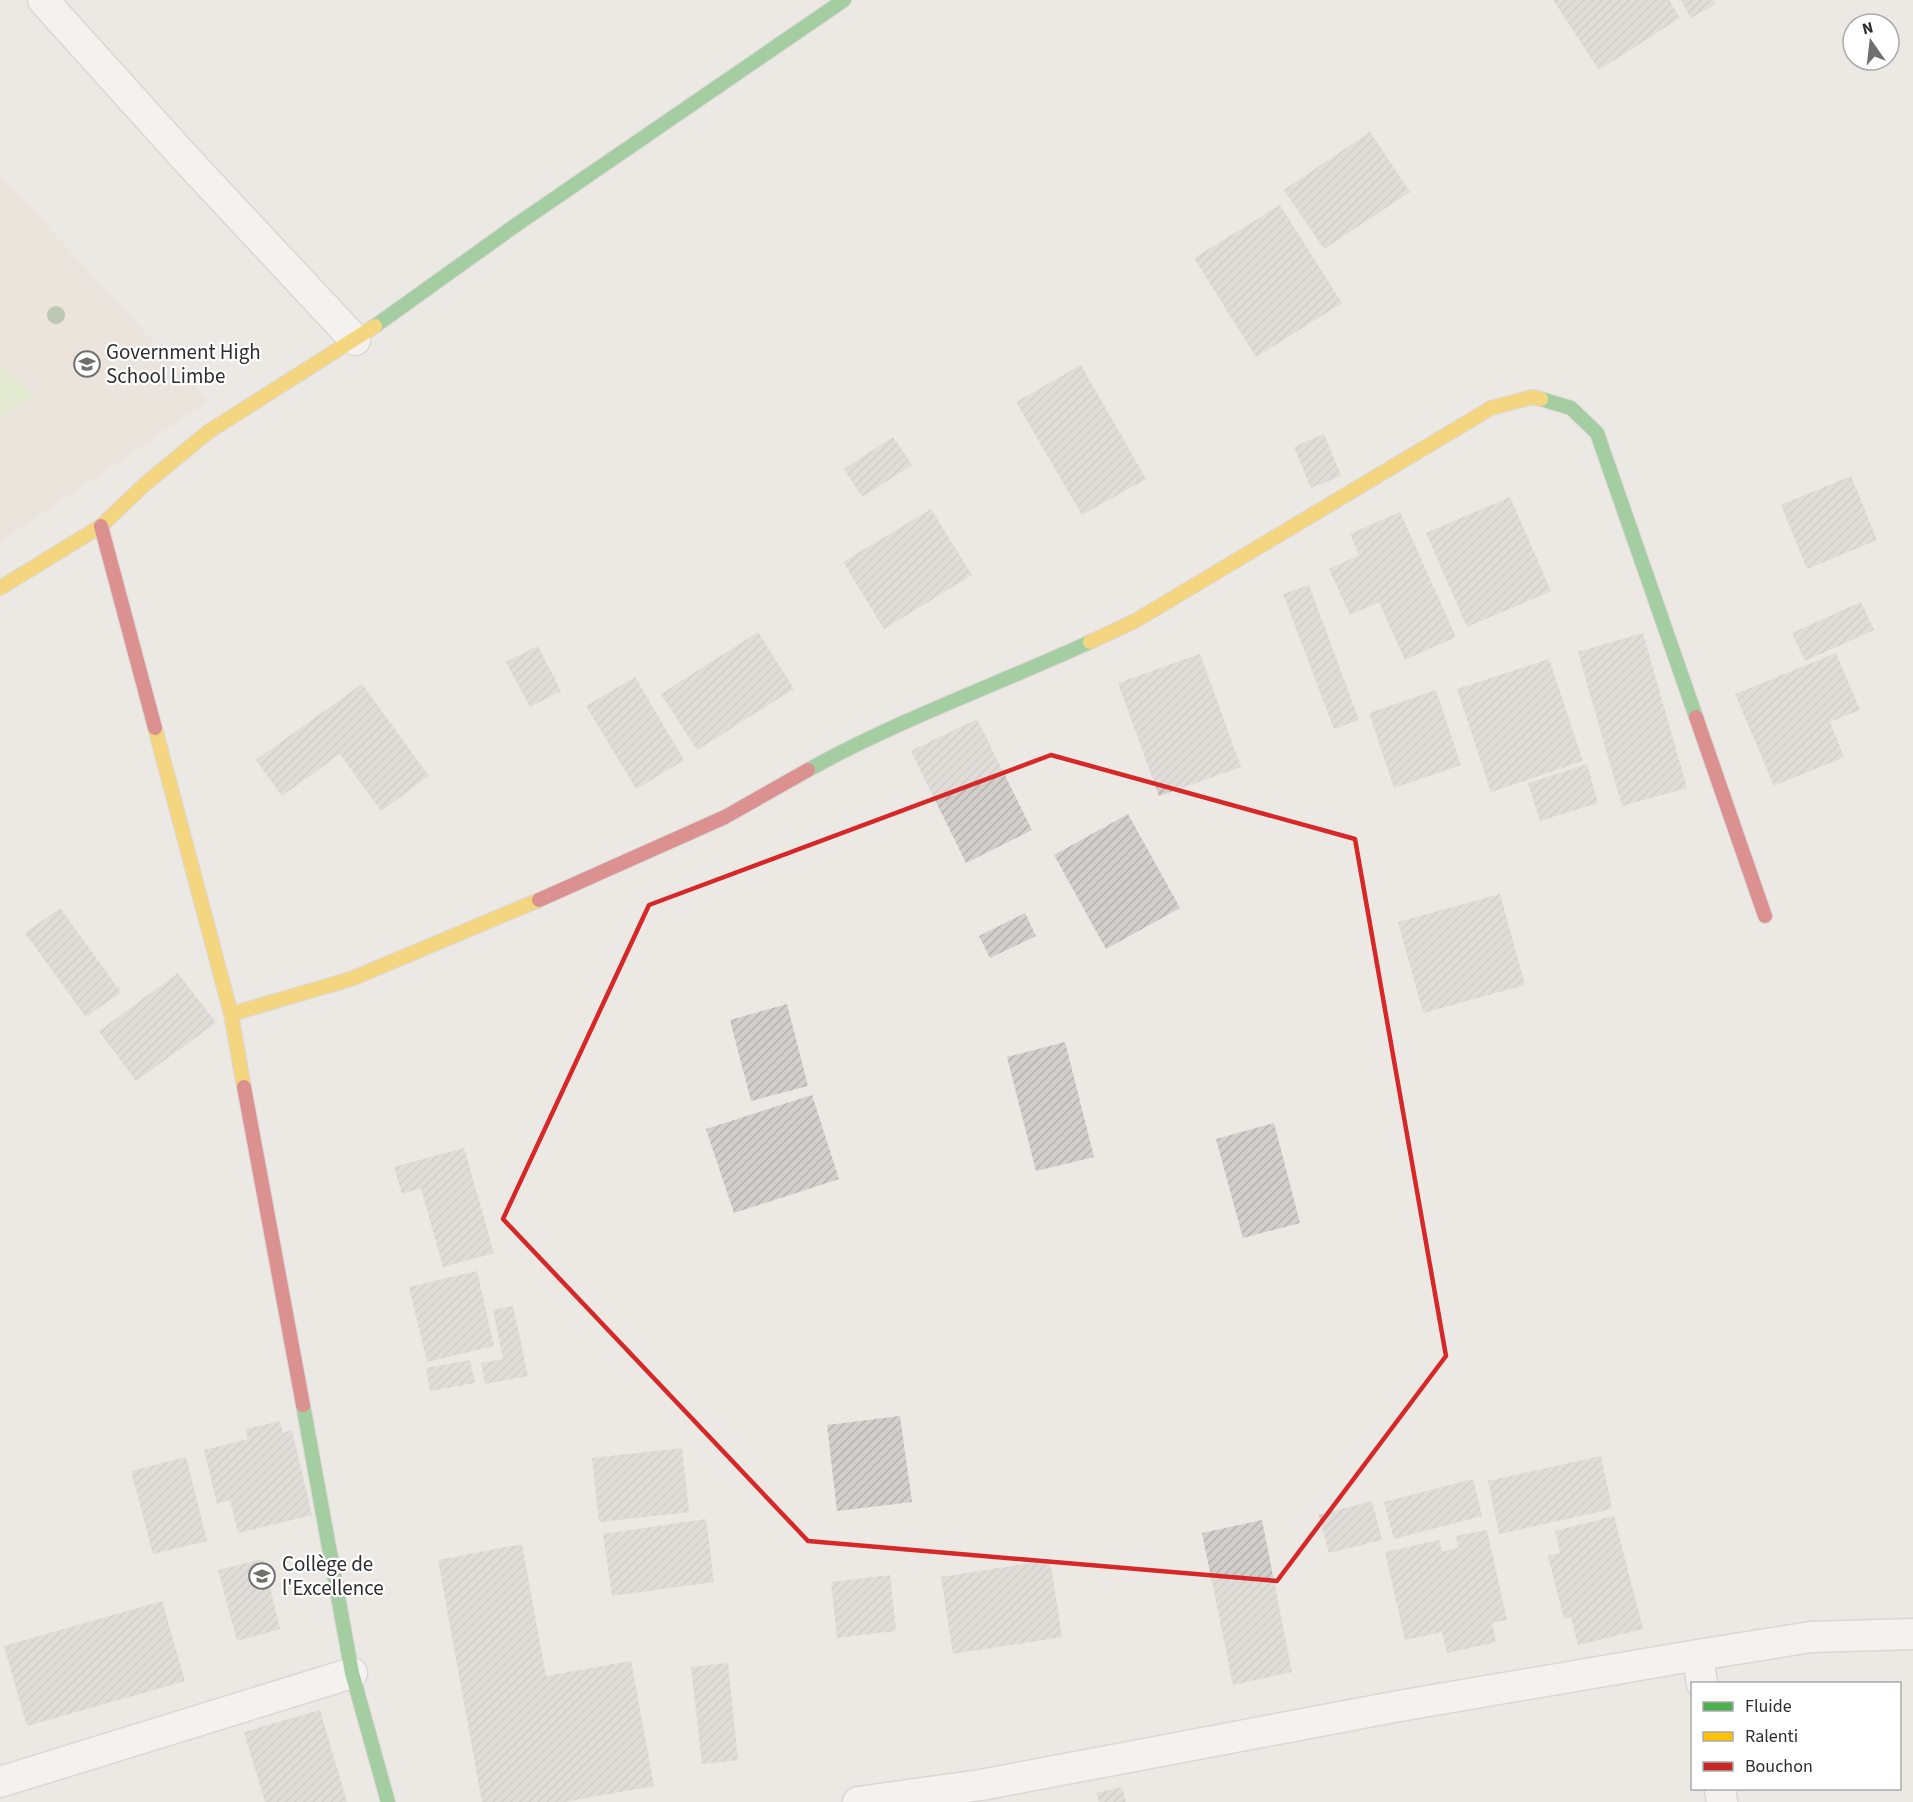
<svg xmlns="http://www.w3.org/2000/svg" width="1913" height="1802" viewBox="0 0 1913 1802" font-family="'Source Sans 3',sans-serif">
	<style>
		.education { fill: #e6e0d3 }
		.pitch { fill: #d9eabb }
		.building { fill: url(#building-hatch) }
		.lines { fill: none; stroke-linecap: round; stroke-linejoin: round }
		.street-casing { stroke: #c5c4c5; stroke-width: 33 }
		.fast-casing { stroke: #c5c4c5; stroke-width: 16 }
		.slow-casing { stroke: #c5c4c5; stroke-width: 16 }
		.jam-casing { stroke: #c5c4c5; stroke-width: 16 }
		.street { stroke: #fcfcfb; stroke-width: 30 }
		.fast { stroke: #4caf50; stroke-width: 14 }
		.slow { stroke: #ffc107; stroke-width: 14 }
		.jam { stroke: #c62828; stroke-width: 14 }
		.tree { fill: #82a575 }
		.marked { fill: none; stroke: #d62828; stroke-width: 4.5; stroke-linejoin: round }
		.labels { text-anchor: middle; dominant-baseline: central; stroke-width: 4.5; stroke-linejoin: round; paint-order: stroke }
		.poi-label { font-size: 21px; fill: #2e2e2e; stroke: #fff; text-anchor: start }
	</style>
	<defs>
		<pattern id="building-hatch" width="6" height="6" patternUnits="userSpaceOnUse" patternTransform="scale(1.5)"><rect width="6" height="6" fill="#d1cecb"/><path d="M-1 1l2-2M0 6l6-6M5 7l2-2" fill="none" stroke="#b4b1af"/></pattern>
	</defs>
	<rect width="100%" height="100%" fill="#ece8e4"/>
	<!-- education -->
	<path class="education" d="M0 175 208 401 0 542Z"/>
	<!-- pitch -->
	<path class="pitch" d="M0 364 33 395 0 420Z"/>
	<!-- building -->
	<path class="building" d="M1553 0H1669L1680 18 1599 70Z
		M1681 0H1713L1715 4 1691 18Z
		M1370 132 1410 192 1324 249 1284 190Z
		M1280 205 1342 303 1256 357 1194 258Z
		M1081 365 1146 479 1082 515 1016 402Z
		M1324 434 1341 476 1311 488 1294 447Z
		M893 437 912 465 862 497 844 469Z
		M1851 476 1877 540 1807 569 1781 505Z
		M1510 497 1551 591 1467 627 1426 533Z
		M931 509 972 575 884 629 843 562Z
		M1400 512 1456 637 1405 660 1379 602 1350 615 1329 569 1359 555 1350 534Z
		M1309 585 1359 720 1334 729 1283 594Z
		M1861 602 1874 630 1805 661 1792 633Z
		M758 632 794 689 697 750 661 694Z
		M1643 633 1687 788 1622 806 1578 652Z
		M538 646 561 691 530 707 506 662Z
		M1836 653 1860 710 1830 722 1844 757 1774 786 1735 694Z
		M1200 654 1241 767 1159 796 1118 683Z
		M1549 659 1583 761 1491 792 1457 689Z
		M635 677 684 760 636 789 586 706Z
		M362 684 429 776 381 811 340 754 282 796 256 760Z
		M1436 690 1461 765 1394 788 1369 713Z
		M977 719 1032 830 966 863 911 751Z
		M1587 764 1598 803 1540 821 1528 783Z
		M1128 814 1180 908 1106 949 1054 855Z
		M1500 894 1525 985 1423 1013 1398 922Z
		M60 908 121 992 86 1017 25 933Z
		M1025 913 1036 936 990 958 979 936Z
		M178 973 216 1023 136 1081 99 1031Z
		M787 1004 808 1086 751 1101 730 1020Z
		M1065 1042 1094 1157 1036 1171 1007 1057Z
		M812 1095 839 1179 734 1213 706 1129Z
		M1274 1123 1300 1223 1243 1238 1216 1139Z
		M464 1148 494 1253 443 1267 421 1188 402 1194 394 1167Z
		M477 1271 494 1346 427 1362 409 1287Z
		M513 1306 528 1376 485 1384 481 1363 503 1359 493 1310Z
		M470 1360 475 1383 430 1391 426 1368Z
		M900 1416 912 1502 837 1511 827 1425Z
		M280 1421 283 1433 292 1430 312 1515 238 1533 230 1500 217 1504 204 1450 248 1439 245 1429Z
		M682 1448 689 1512 599 1522 592 1458Z
		M1601 1456 1612 1509 1499 1534 1488 1481Z
		M186 1457 207 1541 153 1554 131 1471Z
		M1473 1479 1482 1516 1394 1539 1384 1502Z
		M1372 1501 1382 1540 1329 1553 1319 1515Z
		M1614 1516 1643 1629 1578 1645 1571 1617 1564 1619 1548 1556 1560 1553 1555 1531Z
		M706 1519 714 1582 612 1596 603 1534Z
		M1262 1520 1292 1672 1233 1685 1202 1533Z
		M1487 1530 1507 1620 1492 1623 1496 1642 1447 1653 1442 1632 1405 1640 1385 1552 1439 1540 1442 1552 1458 1548 1456 1536Z
		M522 1544 546 1676 631 1661 654 1786 564 1802H482L438 1560Z
		M263 1559 280 1629 237 1641 218 1570Z
		M1050 1560 1062 1637 953 1654 941 1577Z
		M890 1575 896 1631 837 1638 831 1582Z
		M162 1601 185 1681 27 1726 4 1646Z
		M728 1663 738 1760 702 1764 691 1667Z
		M320 1710 347 1802H265L244 1732Z
		M1122 1787 1126 1802H1099L1096 1793Z"/>
	<g class="lines">
		<!-- street casing -->
		<g class="street-casing">
			<path id="street" d="M43 0 188 161 355 340
				M1698 1655 1702 1684
				M0 1782 352 1673
				M1720 1788 1722 1802
				M858 1802 981 1785 1399 1706 1698 1655 1811 1637 1913 1634"/>
		</g>
		<!-- fast casing -->
		<g class="fast-casing">
			<path id="fast" d="M375 326 516 225 844 0
				M1541 399 1571 408 1597 433 1696 717
				M808 770C898 720 996 685 1090 642
				M303 1405 352 1673 388 1802"/>
		</g>
		<!-- slow casing -->
		<g class="slow-casing">
			<path id="slow" d="M0 588 101 526 144 485 208 432 375 326
				M1090 642 1135 621 1491 408 1533 397 1541 399
				M155 728 231 1014 244 1087
				M231 1014 351 979 539 900"/>
		</g>
		<!-- jam casing -->
		<g class="jam-casing">
			<path id="jam" d="M101 526 155 728
				M1696 717 1765 916
				M539 900 725 817 808 770
				M244 1087 303 1405"/>
		</g>
		<!-- street -->
		<use href="#street" class="street"/>
		<!-- fast -->
		<use href="#fast" class="fast"/>
		<!-- slow -->
		<use href="#slow" class="slow"/>
		<!-- jam -->
		<use href="#jam" class="jam"/>
	</g>
	<!-- trees -->
	<circle class="tree" cx="56" cy="315" r="9"/>
	<!-- marked area -->
	<path d="M0 0H1913V1802H0ZM1051 755 1355 839 1446 1356 1277 1581 808 1541 503 1219 649 905Z" fill="#ece8e4" fill-opacity=".55" fill-rule="evenodd"/>
	<path class="marked" d="M1051 755 1355 839 1446 1356 1277 1581 808 1541 503 1219 649 905Z"/>
	<!-- icons -->
	<defs>
		<g id="school-ring" transform="scale(1.35)"><circle r="9.5" fill="#fff" stroke="#706f6e" stroke-width="1.5"/><path d="M0-5L7-2L0 1L-7-2ZM-4 1L0 2.5L4 1V4Q0 6-4 4Z" fill="#706f6e"/></g>
	</defs>
	<g fill-rule="evenodd">
		<use href="#school-ring" x="87" y="364"/>
		<use href="#school-ring" x="262" y="1576"/>
	</g>
	<g class="labels">
		<!-- poi labels -->
		<g class="poi-label">
			<text x="106" y="352">Government High<tspan x="106" dy="24">School Limbe</tspan></text>
			<text x="282" y="1564">Collège de<tspan x="282" dy="24">l'Excellence</tspan></text>
		</g>
	</g>
	<!-- legend -->
	<rect x="1691" y="1682" width="210" height="108" fill="#ffffff" stroke="#ababab" stroke-width="1.5"/>
	<rect x="1703" y="1702" width="30" height="9" fill="#4caf50" stroke="#ababab" stroke-width="1.5"/>
	<text x="1745" y="1712" font-size="18" fill="#2e2e2e">Fluide</text>
	<rect x="1703" y="1732" width="30" height="9" fill="#ffc107" stroke="#ababab" stroke-width="1.5"/>
	<text x="1745" y="1742" font-size="18" fill="#2e2e2e">Ralenti</text>
	<rect x="1703" y="1762" width="30" height="9" fill="#c62828" stroke="#ababab" stroke-width="1.5"/>
	<text x="1745" y="1772" font-size="18" fill="#2e2e2e">Bouchon</text>
	<!-- north arrow -->
	<g transform="translate(1871 42) rotate(346)"><circle r="28" fill="#ffffff" stroke="#ababab" stroke-width="1.5"/>
	<path d="M0-4.5L10 22L0 15L-10 22Z" fill="#706f6e"/>
	<text y="-9" font-size="16" font-weight="bold" text-anchor="middle" fill="#2e2e2e">N</text>
	</g>
</svg>
